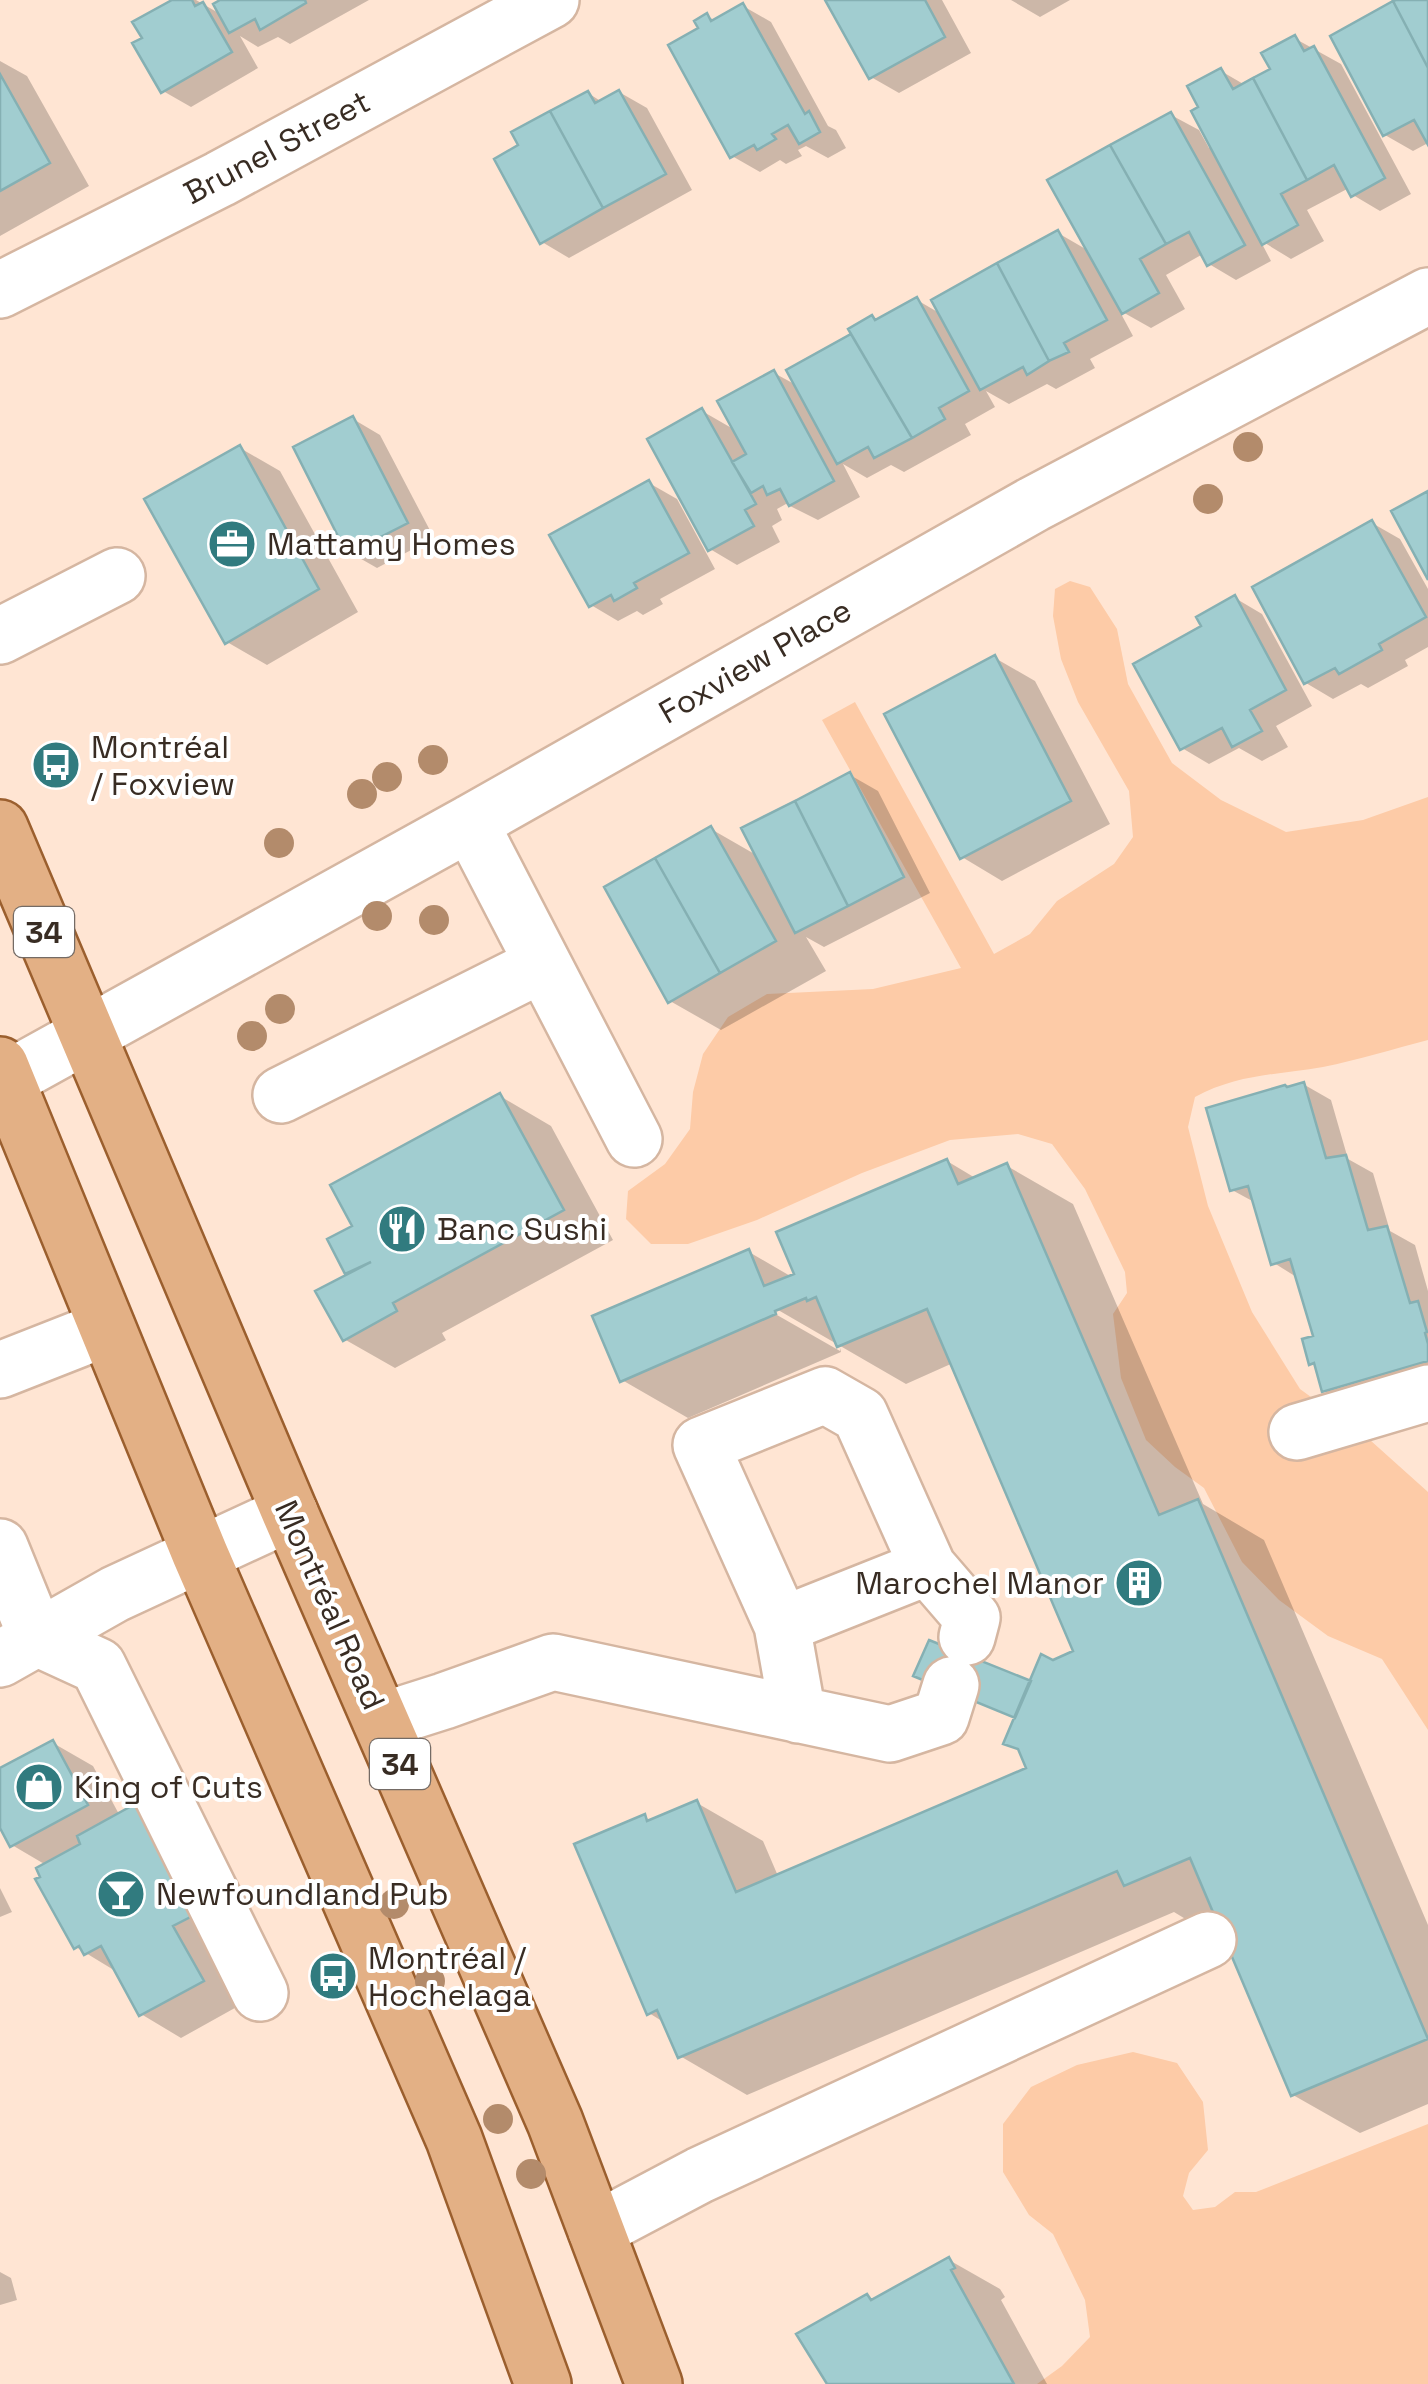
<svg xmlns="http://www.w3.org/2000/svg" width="1428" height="2384" viewBox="0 0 1428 2384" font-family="'Space Grotesk',sans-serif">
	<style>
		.green { fill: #fdcba7 }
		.shadow { fill: #0003 }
		.building { fill: #a1cdd0; stroke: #85b0b3; stroke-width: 2.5 }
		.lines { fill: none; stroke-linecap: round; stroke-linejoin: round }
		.minor-casing { stroke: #d5b6a1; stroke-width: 60 }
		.major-casing { stroke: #9b5f2e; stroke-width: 60 }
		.minor { stroke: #fff; stroke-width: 55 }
		.major { stroke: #e3b085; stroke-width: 55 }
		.tree { fill: #b38b6b }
		.labels { text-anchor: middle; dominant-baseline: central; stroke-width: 8; stroke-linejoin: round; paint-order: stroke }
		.shield { fill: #fff; stroke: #746b65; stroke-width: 2.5 }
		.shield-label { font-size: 30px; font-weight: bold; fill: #382c23 }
		.street-label { font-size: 32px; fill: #382c23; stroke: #fff }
		.poi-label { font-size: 32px; fill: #382c23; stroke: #fff; text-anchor: start }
	</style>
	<rect width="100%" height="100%" fill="#ffe5d3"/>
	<!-- green -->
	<path class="green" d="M1070 581 1090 587 1117 629 1128 684 1172 763 1221 800 1286 832 1363 820 1428 797V1040C1393 1049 1358 1060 1323 1067 1276 1075 1238 1074 1195 1097L1188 1127 1208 1206 1252 1312 1300 1389 1370 1440 1428 1492V1730L1382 1659 1328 1636 1279 1600 1242 1562 1204 1488 1175 1467 1146 1440 1121 1378 1113 1314 1127 1293 1125 1272 1085 1189 1052 1144 1018 1134 950 1140 862 1173 757 1220 688 1244H651L626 1219 628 1191 665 1164 690 1129 693 1092 703 1054 728 1017 767 994 873 989 961 968 822 720 855 702 994 954 1030 934 1057 901 1114 864 1133 837 1129 791 1078 702 1061 659 1053 616 1055 589Z
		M1133 2052 1177 2063 1203 2102 1208 2150 1189 2173 1183 2196 1193 2210 1215 2207 1235 2192H1256L1428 2124V2384H1037L1062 2366 1090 2337 1085 2300 1053 2234 1029 2215 1003 2172V2124L1031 2087 1077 2065Z"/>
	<!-- shadow -->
	<path class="shadow" d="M177 0H196L222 15 226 0H369L290 44 278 37 258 47 240 36 258 68 191 107 163 91 145 39Z
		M828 0H942L971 53 899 93 871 77Z
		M1011 0H1070L1040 17Z
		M1403 0H1428V143L1413 151 1385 135Z
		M743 6 771 22 828 126 836 130 846 148 828 158 806 146 798 150 802 156 786 164 780 160 760 172 732 156 701 29 707 16 716 21Z
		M1294 38 1341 64 1411 194 1380 211 1353 195 1349 188 1307 210 1324 241 1291 259 1260 240 1271 261 1236 280 1209 264 1203 254 1194 259 1166 275 1185 309 1151 328 1119 310 1133 336 1090 359 1095 368 1056 389 1047 384 1009 404 986 391 995 407 965 424 971 435 904 472 891 465 867 478 843 464 860 497 818 520 786 504 777 509 782 520 772 526 780 542 737 565 710 549 702 411 735 430 774 373 798 386 872 317 878 321 917 300 941 314 1058 233 1089 251 1171 115 1199 130 1209 148 1213 146 1202 108 1221 71 1245 85 1274 70Z
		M0 61 27 76 89 186 0 236Z
		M619 92 647 108 692 190 569 258 542 242 521 146 588 93 602 102Z
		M353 419 380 435 434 538 377 568 349 552Z
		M240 448 280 471 358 612 267 665 227 642Z
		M649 483 677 499 715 569 660 599 663 604 643 615 637 611 618 621 591 605Z
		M1372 523 1400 539 1428 589V647L1405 660 1408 666 1368 688 1361 684 1333 699 1306 683Z
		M1235 598 1262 614 1312 706 1276 726 1288 747 1262 761 1239 748 1209 764 1182 748 1205 627Z
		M995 658 1035 681 1110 824 1002 881 962 857Z
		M850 775 878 791 930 893 824 947 806 937 826 971 721 1030 670 1001 711 829 758 856Z
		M1303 1084 1331 1100 1348 1159 1373 1173 1390 1231 1415 1245 1428 1291V1384L1352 1406 1324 1390 1318 1367 1311 1363 1316 1338 1298 1278 1274 1263 1256 1203 1232 1190 1288 1089Z
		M500 1096 551 1126 613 1240 442 1333 446 1340 395 1368 344 1339 349 1276 330 1240 355 1226Z
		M947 1161 977 1179 1007 1166 1073 1204 1203 1504 1264 1540 1428 1925V2104L1360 2133 1293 2095 1216 1913 1192 1923 1174 1912 747 2095 680 2056 665 2023 649 2013 644 1817 653 1821 697 1803 763 1841 778 1876 1029 1769 1031 1684 1053 1662 1077 1652 953 1363 906 1384 766 1303 763 1307 840 1351V1348L841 1352 688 1418 622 1380 749 1252 792 1277Z
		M53 1743 93 1766 120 1816 146 1801 242 2004 181 2038 141 2014 117 1972 76 1947 46 1865 12 1845 0 1823V1771Z
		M0 1888 12 1912 0 1917Z
		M949 2260 1000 2289 1005 2297 1001 2300 1047 2384H830L867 2297 874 2301Z
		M0 2272 11 2278 17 2300 0 2305Z"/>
	<!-- building -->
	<path class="building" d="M172 0H192L195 6 203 2 232 52 161 93 132 43 142 38 132 22Z
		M220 0H305L306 3 260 30 255 19 229 33 213 4Z
		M825 0H925L945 37 869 79Z
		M1396 0H1428V68L1393 1Z
		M1393 1 1428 68V145L1414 120 1383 136 1330 36Z
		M743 3 805 114 809 111 820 132 799 144 788 125 772 134 776 139 757 150 754 145 730 158 668 45 698 28 694 21 707 13 711 21Z
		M1295 35 1304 51 1314 46 1385 178 1351 197 1334 165 1307 180 1253 78 1270 69 1261 53Z
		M1221 68 1233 89 1253 78 1307 180 1281 194 1298 225 1262 245 1191 111 1198 107 1187 86Z
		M0 74 50 163 0 191Z
		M619 90 666 174 603 208 550 111 588 91 595 103Z
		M550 111 603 208 540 244 494 159 518 145 511 132Z
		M1171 112 1245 245 1207 266 1189 232 1166 244 1110 145Z
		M1110 145 1166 244 1140 259 1159 293 1122 314 1047 180Z
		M1058 230 1107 320 1064 343 1069 352 1049 361 997 263Z
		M997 263 1049 361 1027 375 1023 367 980 390 931 300Z
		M917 297 969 391 939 408 945 419 912 438 848 329 872 315 875 320Z
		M851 334 912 438 874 458 868 447 837 464 786 370Z
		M774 370 834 481 789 506 780 489 767 495 763 486 751 493 732 462 746 454 717 401Z
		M702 408 756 504 745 510 754 526 708 551 647 439Z
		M353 416 408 523 347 554 293 447Z
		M240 445 319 589 225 644 144 499Z
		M649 480 689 553 634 583 637 588 614 601 611 595 589 607 549 535Z
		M1428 491V580L1391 511Z
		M1372 520 1426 617 1379 644 1382 650 1339 674 1335 668 1304 684 1252 587Z
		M1235 595 1286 690 1250 710 1262 731 1232 747 1222 728 1180 750 1133 664 1201 626 1196 617Z
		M995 655 1071 801 960 859 884 714Z
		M850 772 904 877 848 906 795 801Z
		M795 801 848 906 795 933 741 828Z
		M711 826 776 941 720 973 655 858Z
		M655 858 720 973 668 1003 604 887Z
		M1304 1082 1326 1158 1346 1155 1368 1230 1387 1226 1410 1303 1418 1301 1427 1332 1425 1333 1428 1344V1361L1322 1392 1314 1363 1309 1365 1302 1339 1313 1336 1290 1259 1271 1265 1248 1186 1230 1191 1206 1108 1285 1085 1287 1087Z
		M500 1093 564 1210 393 1303 397 1311 343 1341 315 1291 371 1262 345 1274 327 1239 352 1226 330 1185Z
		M947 1159 958 1184 1007 1163 1159 1515 1198 1499 1428 2039 1291 2096 1190 1858 1124 1886 1117 1871 678 2058 657 2010 647 2015 574 1844 645 1814 647 1821 697 1800 736 1892 1026 1768 1018 1749 1003 1744 1041 1654 1053 1660 1073 1651 927 1309 837 1347 816 1297 807 1301 806 1298 775 1311 776 1314 620 1382 592 1316 749 1249 764 1286 794 1274 776 1232Z
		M929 1640 1031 1681 1015 1718 913 1676Z
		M53 1740 88 1805 10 1847 0 1828V1768Z
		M146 1798 206 1909 173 1926 204 1981 139 2016 101 1946 84 1955 79 1946 74 1949 35 1879 40 1877 36 1868 80 1844 77 1836Z
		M949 2257 955 2268 951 2270 1014 2384H827L796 2334 867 2294 871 2300Z"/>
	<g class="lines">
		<!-- minor casing -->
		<g class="minor-casing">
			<path id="minor" d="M0 290 220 179 551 0
				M0 636 117 576
				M470 823 634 1139
				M0 1083 470 823 1034 504 1428 296
				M281 1095 543 964
				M0 1370 107 1328
				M1297 1432 1428 1393
				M0 1547 37 1638 98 1666 260 1993
				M782 1625 701 1445 825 1395 860 1415 928 1567
				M0 1659 115 1594 290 1513
				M798 1715 782 1625 928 1567 972 1618 967 1637
				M381 1721 444 1701 553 1662 890 1734 941 1717 951 1685
				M596 2230 700 2175 1208 1940"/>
		</g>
		<!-- major casing -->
		<g class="major-casing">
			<path id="major" d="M0 828 290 1513 555 2122 654 2384
				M0 1065 200 1554 454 2139 543 2384"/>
		</g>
		<!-- minor -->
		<use href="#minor" class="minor"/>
		<!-- major -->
		<use href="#major" class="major"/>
	</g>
	<!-- trees -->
	<g class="tree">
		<circle cx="1248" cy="447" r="15"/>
		<circle cx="1208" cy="499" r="15"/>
		<circle cx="433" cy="760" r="15"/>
		<circle cx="387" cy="777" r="15"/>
		<circle cx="362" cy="794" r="15"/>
		<circle cx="279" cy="843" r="15"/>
		<circle cx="377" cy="916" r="15"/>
		<circle cx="434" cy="920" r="15"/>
		<circle cx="280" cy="1009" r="15"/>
		<circle cx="252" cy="1036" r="15"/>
		<circle cx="394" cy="1904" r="15"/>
		<circle cx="430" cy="1981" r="15"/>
		<circle cx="498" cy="2119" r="15"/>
		<circle cx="531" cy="2174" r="15"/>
	</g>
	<!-- icons -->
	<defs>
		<g id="office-disc" transform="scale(2.5)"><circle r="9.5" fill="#317b7f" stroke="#fff"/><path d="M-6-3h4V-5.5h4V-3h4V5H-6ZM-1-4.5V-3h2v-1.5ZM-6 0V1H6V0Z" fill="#fff"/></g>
		<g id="bus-disc" transform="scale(2.5)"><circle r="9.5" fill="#317b7f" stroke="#fff"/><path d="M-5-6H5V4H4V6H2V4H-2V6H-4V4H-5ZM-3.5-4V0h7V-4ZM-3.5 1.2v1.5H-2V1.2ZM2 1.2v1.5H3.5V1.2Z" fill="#fff"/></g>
		<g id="restaurant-disc" transform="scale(2.5)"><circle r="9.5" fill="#317b7f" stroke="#fff"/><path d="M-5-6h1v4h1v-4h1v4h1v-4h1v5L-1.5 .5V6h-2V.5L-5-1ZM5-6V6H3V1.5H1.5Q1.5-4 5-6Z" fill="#fff"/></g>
		<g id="building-disc" transform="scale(2.5)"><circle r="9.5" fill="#317b7f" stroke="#fff"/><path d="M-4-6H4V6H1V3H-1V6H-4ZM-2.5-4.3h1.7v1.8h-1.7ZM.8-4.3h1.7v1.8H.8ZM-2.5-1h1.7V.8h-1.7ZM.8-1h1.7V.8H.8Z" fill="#fff"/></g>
		<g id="shop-disc" transform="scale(2.5)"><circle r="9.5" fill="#317b7f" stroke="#fff"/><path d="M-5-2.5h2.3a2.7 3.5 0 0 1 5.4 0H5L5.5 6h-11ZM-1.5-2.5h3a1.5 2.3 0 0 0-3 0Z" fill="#fff"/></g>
		<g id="bar-disc" transform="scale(2.5)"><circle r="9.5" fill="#317b7f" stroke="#fff"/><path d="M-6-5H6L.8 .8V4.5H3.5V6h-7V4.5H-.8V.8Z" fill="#fff"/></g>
	</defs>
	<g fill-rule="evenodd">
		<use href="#office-disc" x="232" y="544"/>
		<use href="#bus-disc" x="56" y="765"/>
		<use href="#restaurant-disc" x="402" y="1229"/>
		<use href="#building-disc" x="1139" y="1583"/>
		<use href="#shop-disc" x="39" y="1787"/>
		<use href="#bar-disc" x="121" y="1894"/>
		<use href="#bus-disc" x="333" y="1976"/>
	</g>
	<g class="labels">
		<!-- shield labels -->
		<g class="shield">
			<rect x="14" y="907" width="60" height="50" rx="8"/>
			<rect x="370" y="1739" width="60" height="50" rx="8"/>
		</g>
		<g class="shield-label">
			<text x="44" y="932">34</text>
			<text x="400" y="1764">34</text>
		</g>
		<!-- street labels -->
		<g class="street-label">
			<text transform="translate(277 147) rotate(-28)">Brunel Street</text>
			<text transform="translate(755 661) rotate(-30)">Foxview Place</text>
			<text transform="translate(330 1605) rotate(66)">Montréal Road</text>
		</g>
		<!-- poi labels -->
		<g class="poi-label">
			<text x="267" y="544">Mattamy Homes</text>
			<text x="91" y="747">Montréal<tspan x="91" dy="37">/ Foxview</tspan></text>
			<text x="437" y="1229">Banc Sushi</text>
			<text x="1104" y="1583" text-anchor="end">Marochel Manor</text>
			<text x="74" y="1787">King of Cuts</text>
			<text x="156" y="1894">Newfoundland Pub</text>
			<text x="368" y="1958">Montréal /<tspan x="368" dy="37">Hochelaga</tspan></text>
		</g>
	</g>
</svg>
